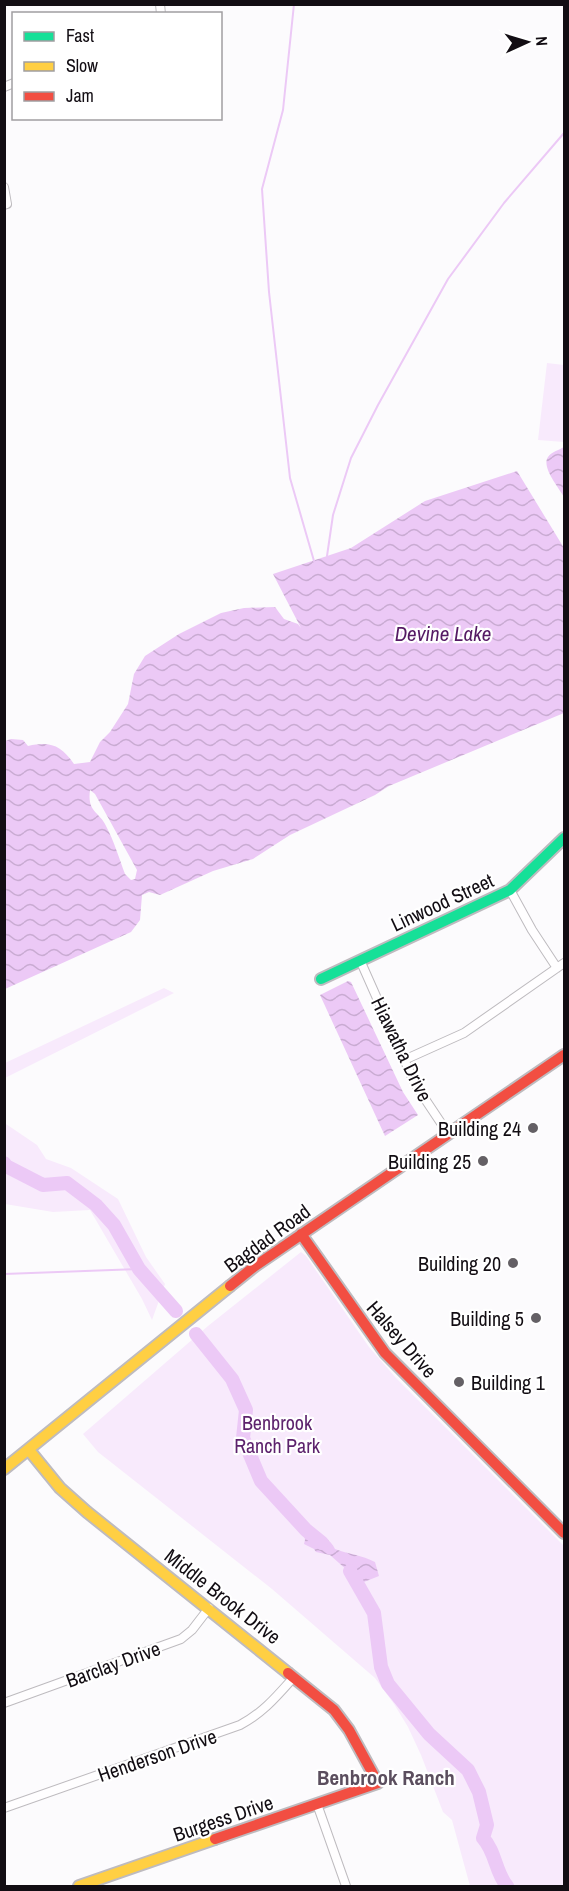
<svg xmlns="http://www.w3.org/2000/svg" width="569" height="1891" viewBox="0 0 569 1891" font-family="'Archivo Narrow',sans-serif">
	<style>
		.green { fill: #f8eafc }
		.water { fill: url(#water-waves); fill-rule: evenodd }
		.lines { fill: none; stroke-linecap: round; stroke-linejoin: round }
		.stream { stroke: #ecc9f6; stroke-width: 2 }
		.river { stroke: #ecc9f6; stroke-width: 14 }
		.street-casing { stroke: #bebbbf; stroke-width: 10 }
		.fast-casing { stroke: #bebbbf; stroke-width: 14 }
		.slow-casing { stroke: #bebbbf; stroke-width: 14 }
		.jam-casing { stroke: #bebbbf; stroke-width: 14 }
		.street { stroke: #fffeff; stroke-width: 8 }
		.fast { stroke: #16e098; stroke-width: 10 }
		.slow { stroke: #ffcf43; stroke-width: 10 }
		.jam { stroke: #f24e42; stroke-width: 10 }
		.poi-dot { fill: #646065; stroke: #fff; stroke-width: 2 }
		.labels { text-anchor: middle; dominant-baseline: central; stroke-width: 4.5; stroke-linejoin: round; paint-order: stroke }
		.street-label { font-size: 20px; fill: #120d13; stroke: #fff }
		.poi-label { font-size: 20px; fill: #120d13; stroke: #fff; text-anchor: end }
		.park-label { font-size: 20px; fill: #5d236d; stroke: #fff }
		.water-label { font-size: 21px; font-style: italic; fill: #551a64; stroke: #fff }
		.neighbourhood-label { font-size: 21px; font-weight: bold; fill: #5b4e5e; stroke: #fff }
	</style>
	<defs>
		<pattern id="water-waves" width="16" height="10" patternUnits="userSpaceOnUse" patternTransform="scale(1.5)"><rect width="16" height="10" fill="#ecc9f6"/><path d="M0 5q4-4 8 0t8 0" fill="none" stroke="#c9abd2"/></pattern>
	</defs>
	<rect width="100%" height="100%" fill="#fcfbfd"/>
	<!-- green -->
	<path class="green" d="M547 363 564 365V442L538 440Z
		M164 988 174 993 5 1078V1063Z
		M4 1115 6 1124 37 1145 46 1159 71 1168 118 1199 146 1257 165 1284 152 1320 142 1299 90 1210 53 1212 5 1204Z
		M301 1252 306 1256 369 1347 396 1378 564 1546V1886H470L452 1820 443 1812 421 1755 408 1727 394 1704 375 1678 272 1589 98 1452 83 1434 208 1326Z"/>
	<!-- water -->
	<path class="water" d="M564 447V497C559 488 541 467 548 457 551 452 559 450 564 447Z
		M517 471 564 548V713L389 786 375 795 290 835 253 859 213 871 160 895 149 892 142 895 140 920 131 932 5 989V741L11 739 23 740 28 746C50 741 61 745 74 764L90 762 100 742 110 732 128 704 134 674 145 656 179 634 221 613 244 608 275 607 284 619 298 624 301 628 273 574 351 548 425 501ZM90 790 95 794 137 870 135 879 131 880 125 874C119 858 114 841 106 826 99 811 87 813 90 790Z
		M348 981 351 982 403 1092 418 1115 385 1136 320 995Z
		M308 1530C318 1533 331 1539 335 1549 348 1554 362 1555 375 1562L379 1576 354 1586 348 1571 330 1555 316 1552 314 1549 304 1544 305 1540 304 1534Z"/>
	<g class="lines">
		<!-- stream -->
		<path class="stream" d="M294 4 283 110 262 189 269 292 290 478 314 561
			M327 556 333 515 351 458 378 405 448 279 504 203 564 133
			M4 1274 139 1269"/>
		<!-- river -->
		<path class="river" d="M4 1163 6 1166 43 1185 67 1183 96 1205 114 1225 139 1269 176 1311
			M196 1334 232 1379 246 1410 243 1438 261 1481 306 1530 322 1543
			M350 1571 374 1613 381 1667 388 1684 429 1734 468 1770 479 1792 487 1825 483 1838C496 1852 495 1872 507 1886"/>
		<!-- street casing -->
		<g class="street-casing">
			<path id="street" d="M160 4 161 14
				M4 87 14 83
				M4 187 7 204 4 205
				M510 890 532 930 557 968
				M360 960 415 1084 449 1135
				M404 1060 464 1033 564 963
				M4 1703 181 1639 192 1630 209 1608
				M317 1804 346 1886
				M4 1808 240 1725C263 1713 277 1696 294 1677"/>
		</g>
		<!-- fast casing -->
		<g class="fast-casing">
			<path id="fast" d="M321 979 510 890 564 838"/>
		</g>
		<!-- slow casing -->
		<g class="slow-casing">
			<path id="slow" d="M29 1450 60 1488 87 1512 288 1673
				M4 1469 230 1286
				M79 1886 215 1839"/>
		</g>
		<!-- jam casing -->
		<g class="jam-casing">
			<path id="jam" d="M301 1234 385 1353 564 1533
				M230 1286 255 1266 564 1055
				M215 1839 378 1783 349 1730 334 1710 288 1673"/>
		</g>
		<!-- street -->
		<use href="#street" class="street"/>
		<!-- fast -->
		<use href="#fast" class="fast"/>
		<!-- slow -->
		<use href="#slow" class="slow"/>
		<!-- jam -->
		<use href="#jam" class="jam"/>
	</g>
	<!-- markers -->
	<g class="poi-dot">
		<circle cx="533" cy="1128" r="6"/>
		<circle cx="483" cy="1161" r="6"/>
		<circle cx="513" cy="1263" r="6"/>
		<circle cx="536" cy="1318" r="6"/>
		<circle cx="459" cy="1382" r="6"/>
	</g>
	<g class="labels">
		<!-- street labels -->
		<g class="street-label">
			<text transform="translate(442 902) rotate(-25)">Linwood Street</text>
			<text transform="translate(402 1049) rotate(64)">Hiawatha Drive</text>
			<text transform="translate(267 1238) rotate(-36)">Bagdad Road</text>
			<text transform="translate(402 1339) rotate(49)">Halsey Drive</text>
			<text transform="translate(223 1596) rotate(38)">Middle Brook Drive</text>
			<text transform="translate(113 1664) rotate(-20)">Barclay Drive</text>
			<text transform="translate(157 1755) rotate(-19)">Henderson Drive</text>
			<text transform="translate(223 1818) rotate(-19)">Burgess Drive</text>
		</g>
		<!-- poi labels -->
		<g class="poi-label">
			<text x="521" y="1128">Building 24</text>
			<text x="471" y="1161">Building 25</text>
			<text x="501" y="1263">Building 20</text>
			<text x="524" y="1318">Building 5</text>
			<text x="471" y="1382" text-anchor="start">Building 1</text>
		</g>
		<!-- park labels -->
		<g class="park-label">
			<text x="277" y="1422">Benbrook<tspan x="277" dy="23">Ranch Park</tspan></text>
		</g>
		<!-- water labels -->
		<g class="water-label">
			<text x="443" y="633">Devine Lake</text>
		</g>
		<!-- neighbourhood labels -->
		<g class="neighbourhood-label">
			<text x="386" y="1777">Benbrook Ranch</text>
		</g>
	</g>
	<!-- border -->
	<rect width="569" height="1891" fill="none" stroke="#120d13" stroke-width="12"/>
	<!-- legend -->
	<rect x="12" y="12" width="210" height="108" fill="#ffffff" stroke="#a09ea1" stroke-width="1.5"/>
	<rect x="24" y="32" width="30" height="9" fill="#16e098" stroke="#a09ea1" stroke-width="1.5"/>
	<text x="66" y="42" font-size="18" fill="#120d13">Fast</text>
	<rect x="24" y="62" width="30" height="9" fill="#ffcf43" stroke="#a09ea1" stroke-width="1.5"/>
	<text x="66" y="72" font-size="18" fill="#120d13">Slow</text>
	<rect x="24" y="92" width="30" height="9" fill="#f24e42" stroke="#a09ea1" stroke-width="1.5"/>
	<text x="66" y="102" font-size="18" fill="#120d13">Jam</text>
	<!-- north arrow -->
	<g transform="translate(527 42) rotate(86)" stroke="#ffffff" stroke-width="4.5" paint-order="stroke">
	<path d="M0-4.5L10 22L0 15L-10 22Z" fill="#120d13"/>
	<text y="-9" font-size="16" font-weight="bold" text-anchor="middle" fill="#120d13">N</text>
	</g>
</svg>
